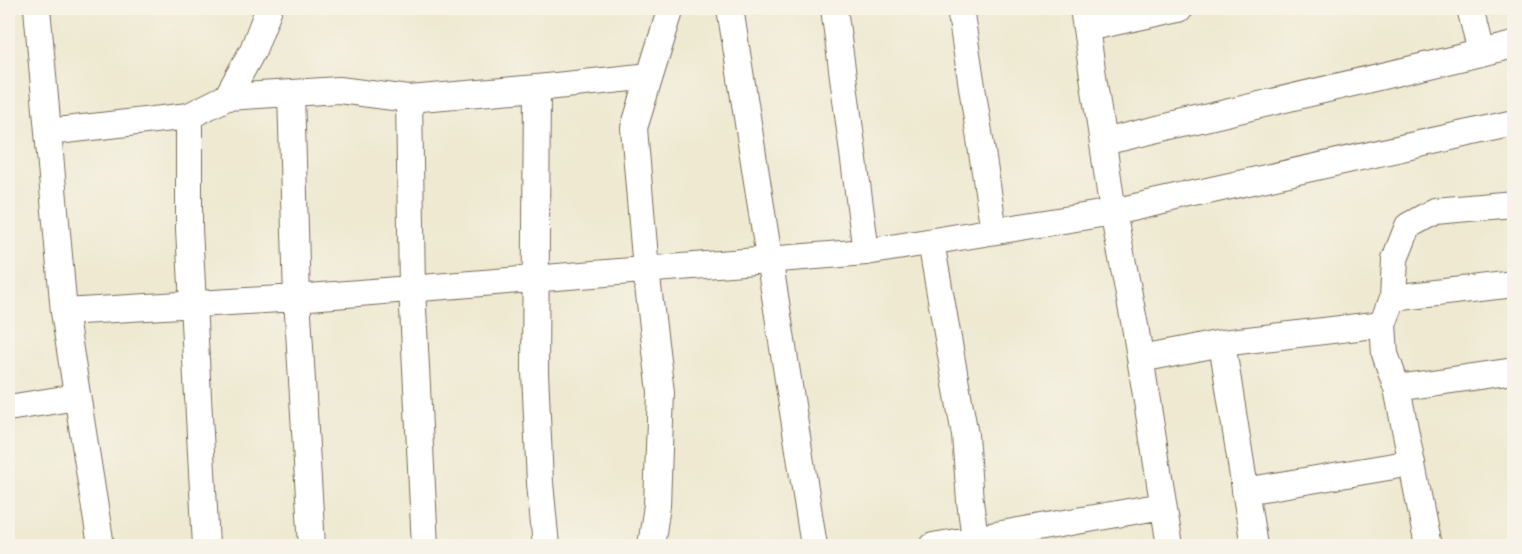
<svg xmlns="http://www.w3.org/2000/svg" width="1522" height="554" viewBox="0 0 1522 554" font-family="'Sorts Mill Goudy',serif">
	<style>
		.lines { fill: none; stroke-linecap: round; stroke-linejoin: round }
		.minor-casing { stroke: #7a6d5c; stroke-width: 28 }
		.minor { stroke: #fff; stroke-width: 26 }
	</style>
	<rect width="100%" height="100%" fill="#f7f3e8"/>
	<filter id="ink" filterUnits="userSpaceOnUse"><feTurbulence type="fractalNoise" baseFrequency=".0167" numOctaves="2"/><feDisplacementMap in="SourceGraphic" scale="12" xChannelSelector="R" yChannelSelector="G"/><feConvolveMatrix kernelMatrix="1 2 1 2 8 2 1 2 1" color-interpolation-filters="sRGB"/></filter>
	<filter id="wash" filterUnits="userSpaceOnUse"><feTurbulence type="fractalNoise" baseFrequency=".008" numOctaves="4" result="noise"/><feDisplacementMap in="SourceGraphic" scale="24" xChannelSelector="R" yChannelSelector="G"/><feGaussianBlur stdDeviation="1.35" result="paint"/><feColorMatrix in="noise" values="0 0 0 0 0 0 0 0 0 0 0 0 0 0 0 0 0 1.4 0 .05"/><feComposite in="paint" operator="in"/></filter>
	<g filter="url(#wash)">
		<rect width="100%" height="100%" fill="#eee9d0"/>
	</g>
	<g filter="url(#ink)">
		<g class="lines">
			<!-- minor casing -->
			<g class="minor-casing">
				<path id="minor" d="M37 8 64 312 101 546
					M730 8 814 546
					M834 8 866 252
					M960 8 994 231
					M1083 8 1113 212 1135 326 1170 546
					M1470 8 1481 53
					M1086 28 1180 8
					M537 88 535 372 540 483 546 546
					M291 93 297 298 312 546
					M227 97 339 90 409 99 537 88 650 76
					M409 99 412 289 425 546
					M189 116V229L206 546
					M48 132 189 116 227 97 253 50 269 8
					M1103 142 1514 45
					M931 242 965 435 970 501 976 546
					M1393 298 1514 284
					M64 312 297 298 866 252 1113 212 1514 123
					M1222 343 1254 546
					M1141 359 1222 343 1383 324
					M1397 388 1385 354 1383 324 1393 298 1395 259 1408 226 1435 211 1514 204
					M8 408 77 397
					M1245 491 1412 463
					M651 546 657 505 661 392 646 270 634 128 671 8
					M933 546 1163 506
					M1428 546 1397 388 1514 371"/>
			</g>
			<!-- minor -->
			<use href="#minor" class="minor"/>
		</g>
	</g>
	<!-- margin -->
	<rect width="1522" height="554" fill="none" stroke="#f7f3e8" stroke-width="30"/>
</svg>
